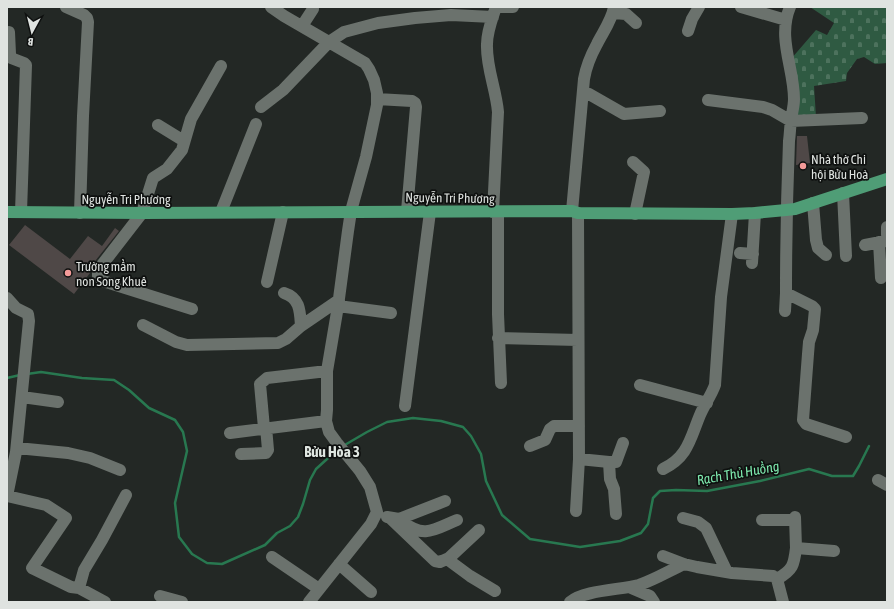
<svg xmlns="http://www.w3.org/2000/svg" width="894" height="609" viewBox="0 0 894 609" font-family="'Asap Condensed',sans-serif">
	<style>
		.cemetery { fill: url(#cemetery-stones) }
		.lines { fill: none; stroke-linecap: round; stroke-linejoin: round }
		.stream { stroke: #287850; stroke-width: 2.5 }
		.building { fill: #4f4847 }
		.minor { stroke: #6b726d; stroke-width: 12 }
		.major { stroke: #4f9d76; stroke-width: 12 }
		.poi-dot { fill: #f59b99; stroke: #0e100f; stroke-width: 1.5 }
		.labels { text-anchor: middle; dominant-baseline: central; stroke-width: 3.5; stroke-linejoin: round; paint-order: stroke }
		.poi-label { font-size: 13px; fill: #dfe3e0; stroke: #0e100f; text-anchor: start }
		.street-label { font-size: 13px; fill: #dfe3e0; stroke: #0e100f }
		.water-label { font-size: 14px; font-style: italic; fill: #7ee9ae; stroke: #0e100f }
		.quarter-label { font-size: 15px; font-weight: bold; fill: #dfe6e1; stroke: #0e100f }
	</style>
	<defs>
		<pattern id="cemetery-stones" width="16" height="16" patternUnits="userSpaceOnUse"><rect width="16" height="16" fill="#2f5a42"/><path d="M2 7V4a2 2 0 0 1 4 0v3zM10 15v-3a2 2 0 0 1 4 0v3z" fill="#4d725d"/></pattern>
	</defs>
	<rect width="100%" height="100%" fill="#232825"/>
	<!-- cemetery -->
	<path class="cemetery" d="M810 7H887V63L875 64 864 57 857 59 847 73 846 81 814 86 816 117 794 118 791 59 816 30 827 35 834 23Z"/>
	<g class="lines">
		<!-- stream -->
		<path class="stream" d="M27 374 41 372 82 378 114 380 129 390 149 408 175 420 183 432 187 451 175 503 179 537 192 554 207 563 222 564 265 545 277 533 290 526 298 517 303 504 310 480 316 469 337 450
			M7 378 20 375
			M343 446 367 432 387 422 413 418 441 421 463 427 471 436 481 454 486 481 502 515 530 539 580 547 620 541 641 533 648 524 653 498 660 491 676 490 707 491 760 481 809 469 832 476H853L859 466 869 446"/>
	</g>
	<!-- building -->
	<path class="building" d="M797 136H807L810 163 796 165Z
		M25 225 70 259 88 236 102 246 115 228 119 231 92 265 90 273 74 294 9 245Z"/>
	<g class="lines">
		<!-- minor -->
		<path class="minor" d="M66 7 84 15 87 18 88 22 83 116 80 213
			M271 7 284 16 365 63 369 69 374 80 377 93V105L366 157 351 211 348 231 338 306 327 371V410L326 421 329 432 337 443 360 471 370 487 377 512 371 524 309 602
			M495 7H513
			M741 7 786 20
			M790 7C777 38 794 68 794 99 794 106 792 113 791 120 790 127 790 134 789 141 787 192 786 243 786 293L812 306 815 309 813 330 809 342 808 354 803 420 806 424 846 437
			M613 13 626 14 636 23
			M302 26 313 9
			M688 31 692 19 699 7
			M9 32 10 54 11 58 24 63 26 65 21 212
			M583 92 589 94 624 114 660 111
			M377 99 412 101 415 103 416 107 407 211
			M708 100 763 107 772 110 791 121 862 118
			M261 107 283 90 329 42 344 32 378 23 415 18 451 15 493 17
			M158 125 184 141
			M633 162 644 172 635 214
			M843 193 846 256
			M813 203 816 240 818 248 826 255
			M572 211 584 79C586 67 591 55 597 44 603 32 612 20 614 7
			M221 212 256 124
			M493 212 498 112C496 89 486 67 487 44 487 31 492 19 496 7
			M498 212V314L501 383
			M887 227V235
			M879 242 881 278
			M865 245 886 241
			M740 253 753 254
			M752 263 755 213
			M267 282 283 212
			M284 293C300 298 300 311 301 326
			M7 298 16 308 28 314 29 321 16 452 7 496
			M338 306 391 313
			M192 309 103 281 98 276V270L142 213 153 178 167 169 182 150 191 119 221 66
			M785 311 786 293
			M143 325 176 342 187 345 278 343 286 339 301 326 339 300
			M498 338 578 340
			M640 385 707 403
			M22 397 58 402
			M405 406 430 212
			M264 428 260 384 267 378 327 371
			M230 433 326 421
			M530 446 545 440 550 429 554 426H579
			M17 448 68 453 90 458 120 470
			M241 454 266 453 268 450 266 427
			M579 459 609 462 610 479 614 489 616 514
			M609 462H616L623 443
			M663 469C688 457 690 439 700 415 704 405 711 396 715 385L721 297 732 214
			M878 480 887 485
			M7 496 46 505 66 518 32 568 71 587 79 588
			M576 511 579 459 578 213
			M387 517 399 519 445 501
			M795 517 796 548
			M390 518 435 561 440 562 449 558 479 530
			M683 518 698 522 706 528 727 572
			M762 520H795
			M403 522C424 539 435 529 457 520
			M663 556 684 564 697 567 732 573 773 576 777 579 783 602
			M272 557 319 589
			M447 559 470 576 495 591
			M339 564 371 592
			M777 579C793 570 794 565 796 548L834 551
			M629 587 650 596 654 602
			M160 596 182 602
			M105 602 79 588 84 570 102 540 126 495
			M570 602C584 590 620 590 639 585 654 580 669 571 684 564"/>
		<!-- major -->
		<path class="major" d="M7 212 142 213 572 211 578 213 732 214 755 213 786 210 795 209 887 179"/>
	</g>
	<!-- markers -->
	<g class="poi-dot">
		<circle cx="803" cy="166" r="4"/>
		<circle cx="68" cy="273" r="4"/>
	</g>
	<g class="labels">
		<!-- poi labels -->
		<g class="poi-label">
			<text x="811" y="159">Nhà thờ Chi<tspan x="811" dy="15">hội Bửu Hoà</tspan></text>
			<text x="76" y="266">Trường mầm<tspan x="76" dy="15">non Song Khuê</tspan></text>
		</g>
		<!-- street labels -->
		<g class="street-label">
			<text transform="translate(450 198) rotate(1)">Nguyễn Tri Phương</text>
			<text x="126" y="199">Nguyễn Tri Phương</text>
		</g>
		<!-- water labels -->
		<g class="water-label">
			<text transform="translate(738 473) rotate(-10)">Rạch Thủ Huồng</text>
		</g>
		<!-- quarter labels -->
		<g class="quarter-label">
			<text x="332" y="451">Bửu Hòa 3</text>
		</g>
	</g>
	<!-- border -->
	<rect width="894" height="609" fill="none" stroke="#dfe3e0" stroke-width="16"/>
	<!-- north arrow -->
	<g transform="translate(32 32) rotate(187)" stroke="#0e100f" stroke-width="3" paint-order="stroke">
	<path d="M0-3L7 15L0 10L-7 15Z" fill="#dfe3e0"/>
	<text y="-6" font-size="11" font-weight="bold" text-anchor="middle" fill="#dfe3e0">B</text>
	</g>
</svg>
